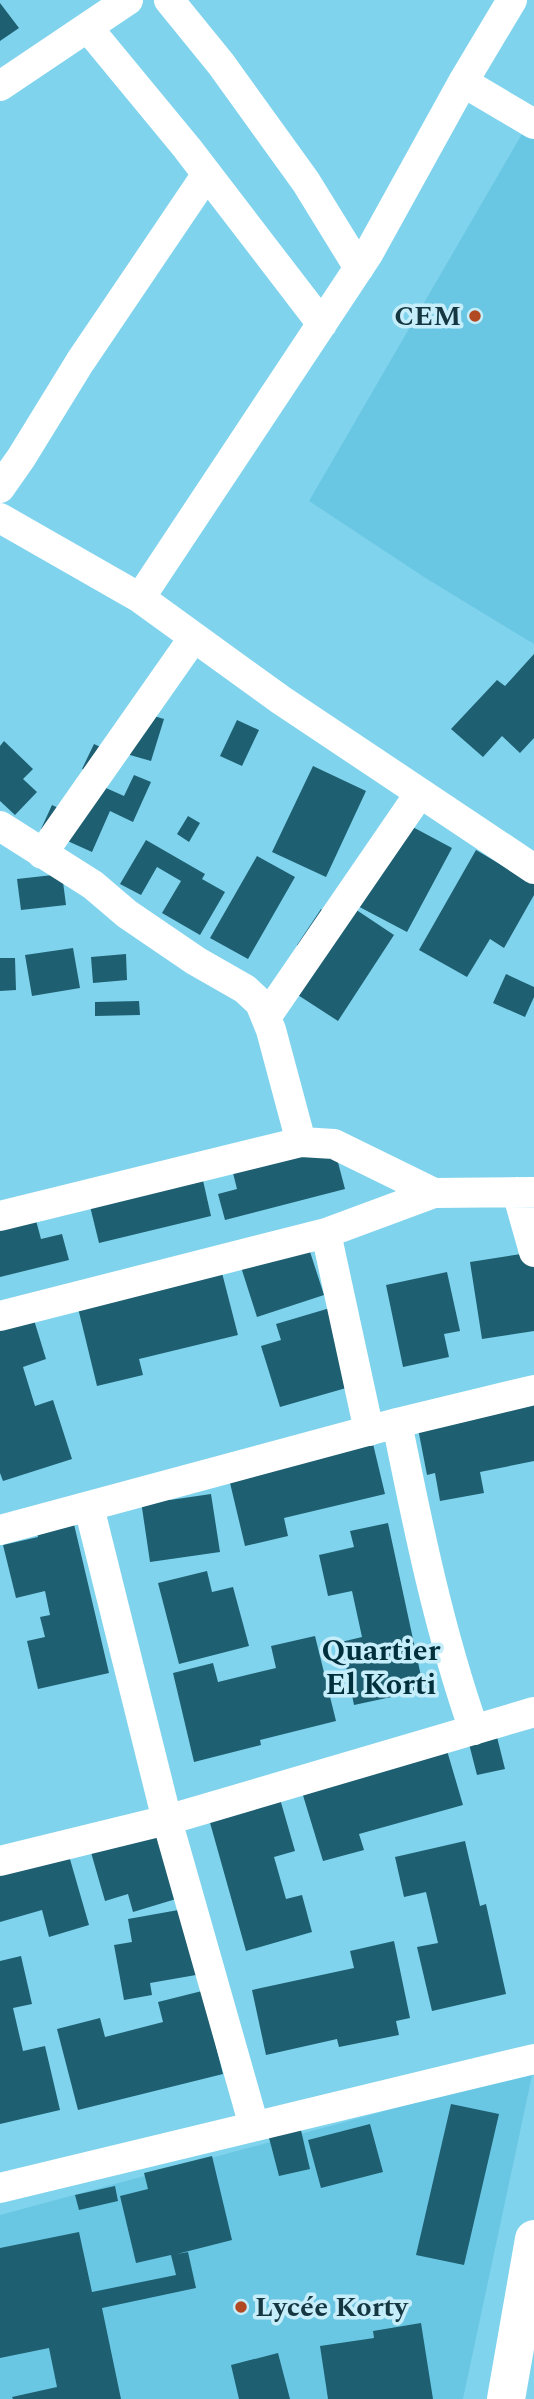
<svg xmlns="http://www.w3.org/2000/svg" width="534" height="2399" viewBox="0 0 534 2399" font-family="Spectral,serif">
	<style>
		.built { fill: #6ac7e3 }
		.building { fill: #1e5f71 }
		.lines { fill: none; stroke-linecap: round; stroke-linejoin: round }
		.minor { stroke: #fff; stroke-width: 30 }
		.tertiary { stroke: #fff; stroke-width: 38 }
		.poi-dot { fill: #b14a22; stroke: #c6edfa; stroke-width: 2.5 }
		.labels { text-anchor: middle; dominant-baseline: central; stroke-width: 7; stroke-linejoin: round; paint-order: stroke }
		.poi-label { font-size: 28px; font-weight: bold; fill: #143742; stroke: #c6edfa; text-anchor: end }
		.neighbourhood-label { font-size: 30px; font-weight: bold; fill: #00303c; stroke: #c6edfa }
	</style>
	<rect width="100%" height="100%" fill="#80d3ed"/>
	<!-- built -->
	<path class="built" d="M526 127 534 132V644L427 579 309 501Z
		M533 2071 463 2399H0V2215Z"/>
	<!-- building -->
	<path class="building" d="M0 3 19 28 0 41Z
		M534 654V738L520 753 502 736 483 757 451 729 497 680 505 686Z
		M137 711 164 719 151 761 123 753Z
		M237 720 259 730 242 766 220 756Z
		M4 741 33 769 23 779 37 792 15 815 0 801V746Z
		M94 744 111 752 97 784 124 796 134 775 151 782 133 822 110 811 92 852 41 829 52 805 69 813 87 771 82 769Z
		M313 766 366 791 326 877 272 852Z
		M188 816 200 823 189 842 177 834Z
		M394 817 452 848 407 932 350 902Z
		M146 840 205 874 202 879 225 892 200 935 162 913 181 881 157 867 141 895 120 884Z
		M476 850 534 884V895L504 948 490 939 467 977 419 950Z
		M257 856 295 877 248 959 210 938Z
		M62 874 66 905 21 910 17 879Z
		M349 905 394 935 338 1021 284 986 306 951 297 945 321 909 339 921Z
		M73 948 80 988 32 996 25 955Z
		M126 954 127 980 93 983 91 957Z
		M0 958H15L16 990 0 991Z
		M506 974 534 987V997L525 1017 493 1003Z
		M139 1001 140 1015 95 1016V1002Z
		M335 1151 345 1189 225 1220 218 1194 237 1189 230 1161Z
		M200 1167 211 1216 99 1243 87 1194Z
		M34 1213 41 1239 62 1234 69 1260 0 1277V1221Z
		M302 1227 324 1295 257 1317 240 1264Z
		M534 1252V1331L482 1339 470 1262Z
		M221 1269 238 1335 139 1359 143 1375 97 1386 78 1308Z
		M447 1272 460 1331 444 1334 449 1357 403 1367 386 1285Z
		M30 1307 46 1359 23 1367 35 1406 53 1400 72 1459 3 1481 0 1473V1316Z
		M330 1308 353 1386 280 1407 261 1346 281 1340 276 1324Z
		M534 1384V1461L480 1472 484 1493 440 1501 435 1473 427 1475 415 1413Z
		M369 1427 385 1494 284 1518 288 1536 245 1546 226 1466Z
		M211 1494 220 1552 150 1562 141 1501 170 1497V1500Z
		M73 1520 109 1673 38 1689 27 1641 45 1637 40 1617 50 1615 45 1591 16 1598 3 1545 38 1537 36 1529Z
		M388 1523 424 1690 354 1705 341 1642 362 1637 352 1591 328 1596 319 1555 354 1547 350 1531Z
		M207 1571 212 1592 233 1587 249 1646 179 1664 158 1583Z
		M315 1636 336 1721 260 1740 261 1745 194 1762 173 1673 213 1663 218 1682 276 1668 271 1646Z
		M496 1733 505 1769 477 1775 468 1740Z
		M443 1737 463 1805 359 1834 364 1850 323 1861 298 1779Z
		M280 1799 295 1851 274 1857 286 1899 302 1895 312 1932 246 1951 207 1812Z
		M155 1825 176 1899 133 1912 128 1894 105 1901 90 1849Z
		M63 1835 89 1925 49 1937 42 1910 0 1922V1854Z
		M465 1841 480 1906 486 1904 506 1994 432 2011 417 1947 438 1943 426 1892 404 1897 395 1857Z
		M184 1909 196 1975 150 1983 152 1995 124 2000 114 1945 132 1942 128 1919Z
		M394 1941 410 2018 396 2021 399 2035 339 2047 337 2039 266 2055 252 1990 354 1968 350 1951Z
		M21 1956 32 2004 13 2008 23 2051 45 2046 60 2110 0 2124V1961Z
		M202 1991 223 2074 78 2110 57 2029 100 2018 105 2037 163 2022 158 2002Z
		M451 2104 499 2114 464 2265 416 2255Z
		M370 2124 383 2172 321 2188 308 2140Z
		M300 2126 310 2169 279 2176 268 2134Z
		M212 2156 232 2240 177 2254 188 2252 196 2288 102 2308 121 2399H13L12 2397 57 2387 49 2348 0 2358V2248L79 2232 92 2292 176 2275 171 2255 136 2263 120 2196 148 2189 144 2173Z
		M115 2186 118 2201 79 2210 75 2195Z
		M421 2323 433 2399H328L320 2346 374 2338 373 2331Z
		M278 2353 290 2399H239L231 2365Z"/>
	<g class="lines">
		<!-- minor -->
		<path class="minor" d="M169 0 221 64 306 182 359 268
			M88 28 187 148 322 324
			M463 82 534 124
			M0 86 128 0
			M0 488 21 458 80 362 207 174
			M0 518 140 598 281 700 534 869
			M140 598 368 254 463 82 512 0
			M0 826 93 885 127 914 196 961 245 989 260 1003 271 1030 301 1142
			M42 854 194 637
			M267 1016 420 793
			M517 1192 534 1252
			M0 1216 301 1142 334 1144 434 1193 534 1192
			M326 1233 369 1431
			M0 1316 326 1233 434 1193
			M397 1423C418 1527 439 1630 474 1730
			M89 1507 167 1820 254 2126
			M0 1530 397 1423 534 1390
			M0 1861 167 1820 534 1712
			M0 2188 534 2059"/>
		<!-- tertiary -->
		<path class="tertiary" d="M506 2399 534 2239"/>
	</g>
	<!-- markers -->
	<g class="poi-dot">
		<circle cx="475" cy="316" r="7"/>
		<circle cx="241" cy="2307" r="7"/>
	</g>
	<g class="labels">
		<!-- poi labels -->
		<g class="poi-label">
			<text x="461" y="316">CEM</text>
			<text x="255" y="2307" text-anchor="start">Lycée Korty</text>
		</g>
		<!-- neighbourhood labels -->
		<g class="neighbourhood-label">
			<text x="381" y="1651">Quartier<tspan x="381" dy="34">El Korti</tspan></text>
		</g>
	</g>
</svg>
